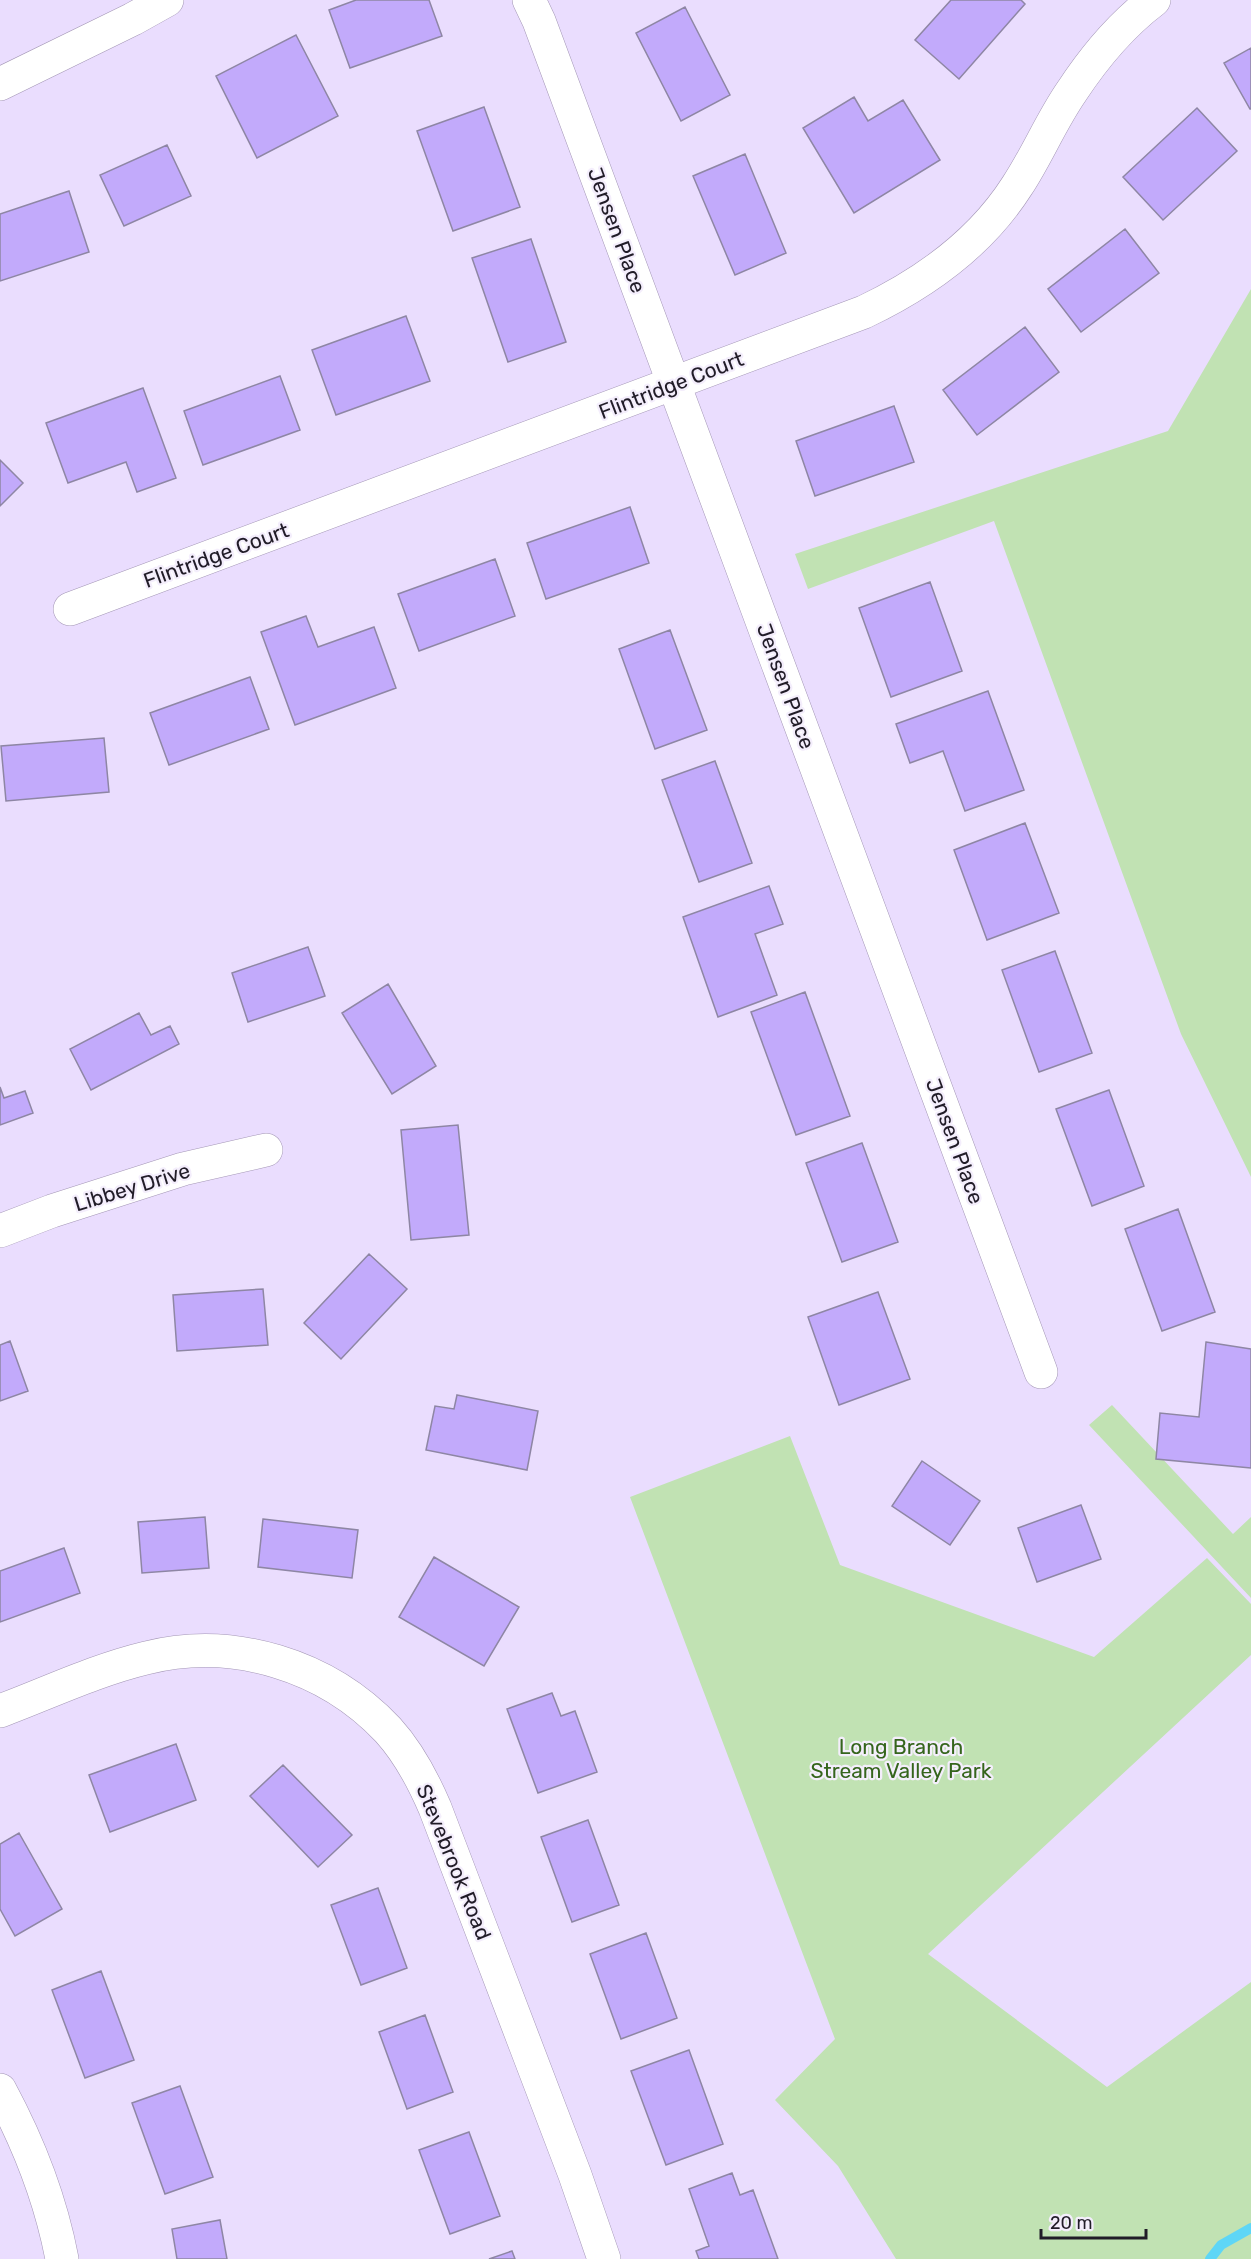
<svg xmlns="http://www.w3.org/2000/svg" width="1251" height="2259" viewBox="0 0 1251 2259" font-family="Rubik,sans-serif">
	<style>
		.green { fill: #c1e2b3 }
		.lines { fill: none; stroke-linecap: round; stroke-linejoin: round }
		.stream { stroke: #5ed6f6; stroke-width: 10 }
		.building { fill: #c2aafb; stroke: #8e86a4; stroke-width: 1.5 }
		.street-casing { stroke: #a497b6; stroke-width: 34 }
		.street { stroke: #fff; stroke-width: 33 }
		.labels { text-anchor: middle; dominant-baseline: central; stroke-width: 4.5; stroke-linejoin: round; paint-order: stroke }
		.street-label { font-size: 21px; fill: #211c28; stroke: #f4eefc }
		.park-label { font-size: 21px; fill: #35651c; stroke: #f4eefc }
	</style>
	<rect width="100%" height="100%" fill="#eaddfe"/>
	<!-- green -->
	<path class="green" d="M1251 289V1177L1181 1034 994 521 808 589 795 554 1168 431Z
		M1112 1405 1233 1534 1251 1517V1598L1089 1425Z
		M790 1436 840 1565 1094 1657 1207 1558 1251 1604V1655L928 1954 1107 2087 1251 1982V2259H896L838 2166 775 2100 835 2039 630 1497Z"/>
	<g class="lines">
		<!-- stream -->
		<path class="stream" d="M1210 2259 1221 2245 1251 2228"/>
	</g>
	<!-- building -->
	<path class="building" d="M356 0H429L442 36 350 68 329 10Z
		M951 0H1021L1025 4 959 79 915 40Z
		M685 7 730 95 681 121 636 33Z
		M296 35 338 116 257 158 216 76Z
		M1251 48V109H1250L1224 63Z
		M854 97 868 121 903 100 940 160 854 213 803 128Z
		M484 107 520 207 453 231 417 131Z
		M1197 108 1237 151 1163 220 1123 177Z
		M167 145 191 196 124 226 100 175Z
		M745 154 786 253 735 275 693 176Z
		M69 191 89 252 0 281V214Z
		M1125 229 1159 273 1081 332 1048 289Z
		M531 239 566 342 508 362 472 258Z
		M406 316 430 381 336 415 312 350Z
		M1025 327 1059 372 977 435 943 390Z
		M280 376 300 430 203 465 184 411Z
		M143 388 176 478 137 492 126 462 68 483 46 423Z
		M894 406 914 462 815 496 796 441Z
		M0 460 23 483 0 506Z
		M630 507 649 563 546 599 527 543Z
		M495 559 515 616 419 651 398 594Z
		M930 582 962 671 891 697 859 608Z
		M306 616 318 647 374 627 396 688 295 725 261 632Z
		M670 630 707 730 655 749 619 649Z
		M250 677 269 729 169 765 150 713Z
		M988 691 1024 790 965 811 943 751 910 763 896 724Z
		M104 738 109 792 6 801 1 746Z
		M715 761 752 863 699 882 662 780Z
		M1025 823 1059 913 987 940 954 850Z
		M769 886 783 924 755 934 777 995 718 1017 683 917Z
		M308 947 325 996 248 1022 232 973Z
		M1055 951 1092 1053 1039 1072 1002 970Z
		M388 984 436 1066 392 1094 342 1013Z
		M805 992 850 1116 796 1135 751 1012Z
		M139 1013 151 1035 170 1026 179 1044 91 1090 70 1049Z
		M0 1087 4 1098 25 1091 33 1113 0 1125Z
		M1109 1090 1144 1186 1092 1206 1056 1109Z
		M458 1125 469 1235 411 1240 401 1130Z
		M862 1143 898 1242 842 1262 806 1163Z
		M1178 1209 1215 1312 1162 1331 1125 1229Z
		M369 1254 407 1289 341 1359 304 1323Z
		M263 1289 268 1345 177 1351 173 1295Z
		M878 1292 910 1379 839 1405 808 1317Z
		M10 1341 28 1391 0 1401V1345Z
		M1206 1342 1251 1349V1468L1156 1459 1160 1413 1199 1417Z
		M457 1395 538 1411 527 1470 426 1450 435 1406 454 1409Z
		M922 1461 980 1501 950 1545 892 1506Z
		M1081 1505 1101 1559 1037 1582 1018 1528Z
		M205 1517 209 1568 142 1573 138 1522Z
		M263 1519 358 1530 352 1578 258 1567Z
		M64 1548 80 1593 0 1622V1571Z
		M434 1557 519 1607 484 1666 399 1617Z
		M552 1693 561 1716 575 1711 597 1772 538 1793 507 1709Z
		M176 1744 196 1800 110 1832 89 1775Z
		M283 1765 352 1835 318 1867 250 1796Z
		M588 1820 619 1905 572 1922 541 1837Z
		M19 1833 62 1909 15 1936 0 1909V1844Z
		M378 1888 407 1968 361 1985 331 1905Z
		M646 1933 677 2018 621 2039 590 1954Z
		M101 1971 134 2060 85 2078 52 1990Z
		M425 2015 453 2092 407 2109 379 2032Z
		M689 2050 723 2144 666 2165 631 2071Z
		M180 2086 213 2177 165 2194 132 2103Z
		M469 2132 500 2216 450 2234 419 2150Z
		M732 2173 740 2195 753 2190 778 2259H699L696 2251 709 2246 689 2189Z
		M220 2220 227 2259H177L172 2229Z
		M512 2251 515 2259H489Z"/>
	<g class="lines">
		<!-- street casing -->
		<g class="street-casing">
			<path id="street" d="M529 0 539 21 1041 1372
				M0 84 133 19 167 0
				M70 609 864 312C925 283 980 244 1017 186 1037 156 1051 121 1072 91 1095 56 1121 25 1154 0
				M0 1231 52 1211 183 1169 266 1150
				M0 1711C48 1693 96 1670 146 1658 233 1636 327 1665 388 1730 408 1752 423 1780 435 1808L575 2175 604 2259
				M0 2090C28 2142 51 2201 62 2259"/>
		</g>
		<!-- street -->
		<use href="#street" class="street"/>
	</g>
	<g class="labels">
		<!-- street labels -->
		<g class="street-label">
			<text transform="translate(617 230) rotate(70)">Jensen Place</text>
			<text transform="translate(671 385) rotate(-21)">Flintridge Court</text>
			<text transform="translate(216 555) rotate(-20)">Flintridge Court</text>
			<text transform="translate(786 686) rotate(70)">Jensen Place</text>
			<text transform="translate(955 1141) rotate(70)">Jensen Place</text>
			<text transform="translate(132 1187) rotate(-17)">Libbey Drive</text>
			<text transform="translate(454 1862) rotate(68)">Stevebrook Road</text>
		</g>
		<!-- park labels -->
		<g class="park-label">
			<text x="901" y="1746">Long Branch<tspan x="901" dy="24">Stream Valley Park</tspan></text>
		</g>
	</g>
	<!-- scale -->
	<path d="M1041 2229v9h105v-9" fill="none" stroke="#211c28" stroke-width="3"/>
	<text x="1050" y="2229" font-size="18" fill="#211c28" stroke="#f4eefc" stroke-width="4.5" paint-order="stroke">20 m</text>
</svg>
